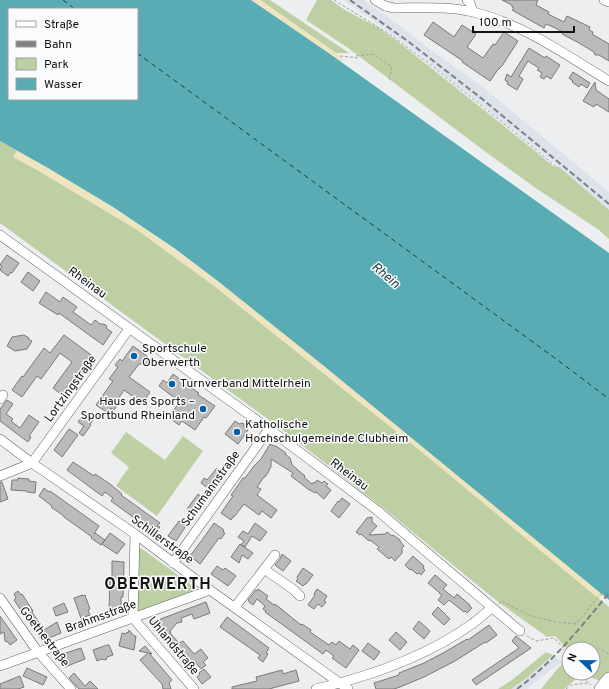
<svg xmlns="http://www.w3.org/2000/svg" width="609" height="689" viewBox="0 0 609 689" font-family="Overpass,sans-serif">
	<style>
		.built { fill: #dce3eb }
		.green { fill: #bed0a3 }
		.sand { fill: #eee4bf }
		.water { fill: #59acb3; fill-rule: evenodd }
		.lines { fill: none; stroke-linecap: round; stroke-linejoin: round }
		.ferry { stroke: #194144; stroke-width: 1; stroke-dasharray: 5 4; stroke-linecap: butt }
		.building { fill: #bdbbba; stroke: #7b7978 }
		.minor-casing { stroke: #616364; stroke-width: 10 }
		.highway-casing { stroke: #616364; stroke-width: 14 }
		.path { stroke: #a0a1a2; stroke-width: 1; stroke-dasharray: 3 2; stroke-linecap: butt }
		.minor { stroke: #fff; stroke-width: 9 }
		.highway { stroke: #fff; stroke-width: 13 }
		.rail { stroke: #7f8081; stroke-width: 2; stroke-dasharray: 6 3; stroke-linecap: butt }
		.poi-dot { fill: #005fac; stroke: #f9fbfc; stroke-width: 1.5 }
		.labels { text-anchor: middle; dominant-baseline: central; stroke-width: 3; stroke-linejoin: round; paint-order: stroke }
		.street-label { font-size: 12px; fill: #121213; stroke: #f9fbfc }
		.poi-label { font-size: 12px; fill: #121213; stroke: #f9fbfc; text-anchor: start }
		.water-label { font-size: 13px; font-style: italic; fill: #194144; stroke: #f9fbfc }
		.district-label { font-size: 16px; font-weight: bold; letter-spacing: 1px; fill: #121213; stroke: #f9fbfc }
	</style>
	<rect width="100%" height="100%" fill="#eceeef"/>
	<!-- built -->
	<path class="built" d="M344 0H363L380 12 386 15 431 50 479 84 609 192V210L534 146 427 61 406 44Z
		M553 655 562 662 549 671 527 689H511L528 677Z"/>
	<!-- green -->
	<path class="green" d="M260 0H270L349 53H336Z
		M317 0H331L345 10 379 28 396 40 534 150 554 167H559L609 210V239L599 230 537 189 487 153 348 48 306 20Z
		M0 141 17 151 14 157 39 171 136 229 213 285 422 452 609 607V684L586 676 584 673H593V649H569V651L555 636 547 637 497 601 382 507 273 423 0 223Z
		M126 432 165 460 183 436 203 451 157 516 116 486 129 467 111 453Z
		M139 548 142 549 196 588V591L140 613 137 611 138 550Z
		M546 652 553 655 528 677 511 689H498L512 680Z
		M569 658V673H577L575 680 564 689H541L559 667 565 663Z"/>
	<!-- sand -->
	<path class="sand" d="M251 0H260L336 53 343 59 342 62Z
		M17 151C141 217 250 304 357 393 439 460 521 527 603 595L599 599 422 452 213 285 136 229 39 171 13 157Z"/>
	<!-- water -->
	<path class="water" d="M0 0H251L330 54 609 253V600L324 366 219 282 174 248 113 207 48 168 0 141ZM9 9H137V99H9Z"/>
	<g class="lines">
		<!-- ferry -->
		<path class="ferry" d="M63 0 75 9
			M137 53 563 364 609 399"/>
	</g>
	<!-- building -->
	<path class="building" d="M502 0H538L536 5 549 12 548 14 564 22 567 16 590 27 589 30 593 32 592 34 609 44V61L599 55H595L594 52 579 43 562 34 563 32 551 26 546 24 544 28 512 10 514 8 512 7V5Z
		M433 22 454 37 462 25 476 34 467 47 483 58 493 44 495 45 504 32 518 41 502 66 499 69V68L490 81 462 62 463 61 424 35Z
		M529 48 545 58 546 56 560 65 551 79 546 76 544 79 540 77 542 73 537 70 539 68 528 61 519 76 523 79 517 90 507 84 508 82 505 80 507 74 511 77Z
		M573 72 590 83 587 88 581 84 579 87 572 82 573 81 569 78Z
		M595 82 596 90 609 99V112L596 104 594 107 583 101Z
		M7 255 19 263 12 273 11 272 8 276 0 270 2 266 0 265Z
		M28 272 40 281 33 291 21 282Z
		M46 292 60 302 63 297 77 307 73 312 91 325 95 320 100 324H103L106 325 107 329 112 332 103 345 59 313 58 315 39 303Z
		M24 335 29 338 28 339 32 341 27 349 15 351 7 346 12 337Z
		M64 335 94 357 66 398 53 388 72 362 60 353 41 379 37 376 22 397 12 390 22 376 23 377 44 348 50 353Z
		M133 346 147 356 148 360 147 363 144 364H139L129 377 150 392 142 403 124 390 116 402 118 404 114 410 111 408 108 413 96 405 113 381 109 379 118 367 115 365 120 359 122 361Z
		M173 374 181 380V381L199 393 197 394 215 406 206 418 204 417 195 430 182 421 179 425 168 417 180 402 159 386 163 380 167 383Z
		M7 400 13 404 6 414 13 419 11 421 20 428 29 415 39 422 29 436 31 437 28 442 0 421V409Z
		M86 411 95 417 90 424 91 425 83 436 79 433 84 426 78 422Z
		M235 421 239 424 243 423 244 425V427L248 430 238 444 225 434Z
		M69 429 78 435 62 457 54 450Z
		M270 444 274 446H276L286 453 285 454 290 458 292 465 305 476 304 477 312 484 314 482 315 483 317 480 322 483 324 481 328 484 326 486 331 490 324 499 316 492 315 493 308 489 291 476 293 473 271 459V467L269 470V471L265 477H264L257 487 261 489 257 495 277 510 271 518 262 511 259 515 244 504 234 517H233L231 520 221 513 233 496 231 495 234 491 243 478H245L254 466 261 459Z
		M73 462 94 476 95 474 110 484 122 494 121 495 160 523 157 526 160 527 155 533 111 501 113 498 105 492 102 496 67 470Z
		M217 468 224 474 212 491 201 483 204 478 207 480Z
		M18 478 29 479V481L36 482 35 493 27 492V491L11 490 12 480H18Z
		M0 482H2L8 499 0 502Z
		M44 488 49 492 50 491 99 526 94 534 95 533 105 540 101 545 91 538 92 537 64 517V516L51 507 52 506 39 496Z
		M198 494 205 500 195 515 187 509Z
		M342 498 350 504 339 518 331 511 338 501 339 502Z
		M372 517V522L377 526 369 535 385 534 387 532 392 536 393 535 400 540V541L404 546 402 548V553L395 561 391 557 389 559 377 549 379 547 370 540 369 541 361 534 360 535 356 532 367 518Z
		M179 521 186 526 176 541 168 536Z
		M214 523 224 530 223 532 225 533 221 539 219 538 200 564 190 556 202 540Z
		M255 523 267 532 260 541 252 536 245 547 241 545 244 541 238 537 243 531 248 534Z
		M110 533 125 544 117 554 102 544Z
		M240 544 253 553 248 559 242 555 239 563 231 557Z
		M282 554 291 561 283 571 275 565 280 559Z
		M413 556 424 566 423 568 425 570 421 575 419 573 417 574 411 569 410 570 405 565Z
		M112 561 124 562 123 597H121V610H109L110 577H112Z
		M217 566 223 570 225 568 236 576 228 586 211 574Z
		M303 568 313 575 306 584H305L303 586 296 581 298 579 297 577Z
		M435 575 447 585 443 589 454 598 457 594 470 605 469 606 472 608 467 613 465 611 464 612 449 600 444 605 438 600 442 595 439 593H440L428 583Z
		M258 589 268 596 266 599 274 605 275 604 301 625 302 624 311 630 310 632 329 645 332 642 336 645 339 641 350 649 353 645 359 650 346 668 332 658 334 656 326 650 323 654 265 612 266 611 263 609 265 606 257 599 253 605 249 602V601L248 600 256 590 257 591Z
		M317 589 327 596 324 601 326 602 322 607 318 604 314 609 308 605 315 595 314 594Z
		M18 591 21 595 22 594 33 611 32 612 44 630 57 622 61 633 49 638 48 636 42 641 14 600 16 598 14 594Z
		M83 595V596L85 595 90 609 88 610 90 615 81 618 74 598Z
		M206 602 210 613 194 619 192 614 181 618 182 622 177 623 170 631 171 632 170 633 179 643 183 641 194 654 201 649 208 658 203 662 206 665 201 669 195 662 189 668 173 649 179 644 165 642V640L150 623Z
		M64 603 68 612 56 616 53 608Z
		M438 607 450 619 444 625 432 614Z
		M0 616 17 640 10 645 8 642 5 641 4 632 0 634Z
		M227 617 269 648 266 653 268 654 263 662 258 658 260 655 220 627Z
		M419 621 430 631 424 639 413 629Z
		M489 625 497 635 486 643 485 642 455 661 424 677 400 687 394 689H376L374 683 399 675V673L424 663 443 653 467 639 468 640Z
		M129 630 134 636H136L134 650 119 646 122 633 126 634 127 632 128 633Z
		M396 632 407 642 400 650 389 640Z
		M516 636 531 648 476 685 472 680 519 648 512 641Z
		M368 643 380 652 374 660 362 651Z
		M107 645H109L113 655 107 657 106 660 102 659 97 661 93 650Z
		M145 646 152 654 149 653 172 680 169 683 171 689H163L162 684 140 660 148 653 139 651Z
		M81 648 85 659 65 667 60 655Z
		M27 668 47 677 43 685 23 676Z
		M204 669 211 677 202 684 197 677 200 674 199 673Z
		M282 670 283 674 296 670 299 681 269 689H232V687L257 681 256 677Z
		M74 673 85 686 90 681 98 689H79L69 678Z
		M20 676 24 687 18 689H0V684Z"/>
	<g class="lines">
		<!-- minor casing -->
		<g class="minor-casing">
			<path id="minor" d="M375 0 385 6 394 8C420 8 448 6 473 12 523 24 566 55 609 81
				M467 0 470 3 473 12
				M604 0 609 2
				M0 235 269 429 378 511 520 631
				M0 399 3 395
				M0 439 32 463 135 534 210 590 348 689
				M0 476 32 463 129 329
				M135 534 133 618 194 689
				M173 563 269 429
				M264 569 294 590 300 596
				M0 598 38 652 71 689
				M235 607 275 555
				M0 666 210 590
				M316 689C371 676 426 657 472 624 479 619 485 613 492 608"/>
		</g>
		<!-- highway casing -->
		<g class="highway-casing">
			<path id="highway" d="M601 689 609 679"/>
		</g>
		<!-- path -->
		<path class="path" d="M334 0 391 35 432 66 533 147 556 167
			M340 56 359 58
			M356 56 373 54 392 67 389 81
			M499 604 501 601 531 616 556 622 576 624 609 584
			M527 636 536 641 554 638 569 654
			M592 649 598 648 609 654
			M580 673 582 677 591 685
			M566 689 571 685 588 683"/>
		<!-- minor -->
		<use href="#minor" class="minor"/>
		<!-- highway -->
		<use href="#highway" class="highway"/>
		<!-- rail -->
		<path class="rail" d="M350 0 409 42 481 98 609 204
			M517 689C553 662 580 628 609 593"/>
	</g>
	<!-- markers -->
	<g class="poi-dot">
		<circle cx="134" cy="356" r="4"/>
		<circle cx="172" cy="384" r="4"/>
		<circle cx="203" cy="409" r="4"/>
		<circle cx="237" cy="432" r="4"/>
	</g>
	<g class="labels">
		<!-- street labels -->
		<g class="street-label">
			<text transform="translate(87 283) rotate(36)">Rheinau</text>
			<text transform="translate(71 389) rotate(-54)">Lortzingstraße</text>
			<text transform="translate(349 475) rotate(37)">Rheinau</text>
			<text transform="translate(211 489) rotate(-54)">Schumannstraße</text>
			<text transform="translate(162 540) rotate(36)">Schillerstraße</text>
			<text transform="translate(101 617) rotate(-20)">Brahmsstraße</text>
			<text transform="translate(44 637) rotate(52)">Goethestraße</text>
			<text transform="translate(173 646) rotate(50)">Uhlandstraße</text>
		</g>
		<!-- poi labels -->
		<g class="poi-label">
			<text x="142" y="349">Sportschule<tspan x="142" dy="14">Oberwerth</tspan></text>
			<text x="180" y="384">Turnverband Mittelrhein</text>
			<text x="195" y="402" text-anchor="end">Haus des Sports –<tspan x="195" dy="14">Sportbund Rheinland</tspan></text>
			<text x="245" y="425">Katholische<tspan x="245" dy="14">Hochschulgemeinde Clubheim</tspan></text>
		</g>
		<!-- water labels -->
		<g class="water-label">
			<text transform="translate(385 276) rotate(40)">Rhein</text>
		</g>
		<!-- district labels -->
		<g class="district-label">
			<text x="158" y="585">OBERWERTH</text>
		</g>
	</g>
	<!-- legend -->
	<rect x="8" y="8" width="130" height="92" fill="#f9fbfc" stroke="#9d9e9f"/>
	<rect x="16" y="21" width="20" height="6" fill="#ffffff" stroke="#9d9e9f"/>
	<text x="44" y="28" font-size="12" fill="#121213">Straße</text>
	<rect x="16" y="41" width="20" height="6" fill="#7f8081" stroke="#9d9e9f"/>
	<text x="44" y="48" font-size="12" fill="#121213">Bahn</text>
	<rect x="16" y="58" width="20" height="12" fill="#bed0a3" stroke="#9d9e9f"/>
	<text x="44" y="68" font-size="12" fill="#121213">Park</text>
	<rect x="16" y="78" width="20" height="12" fill="#59acb3" stroke="#9d9e9f"/>
	<text x="44" y="88" font-size="12" fill="#121213">Wasser</text>
	<!-- north arrow -->
	<g transform="translate(581 661) rotate(292)"><circle r="19" fill="#f9fbfc" stroke="#9d9e9f"/>
	<path d="M0-3L7 15L0 10L-7 15Z" fill="#005fac"/>
	<text y="-6" font-size="11" font-weight="bold" text-anchor="middle" fill="#121213">N</text>
	</g>
	<!-- scale -->
	<path d="M473 26v6h101v-6" fill="none" stroke="#121213" stroke-width="2"/>
	<text x="479" y="26" font-size="12" fill="#121213" stroke="#f9fbfc" stroke-width="3" paint-order="stroke">100 m</text>
</svg>
